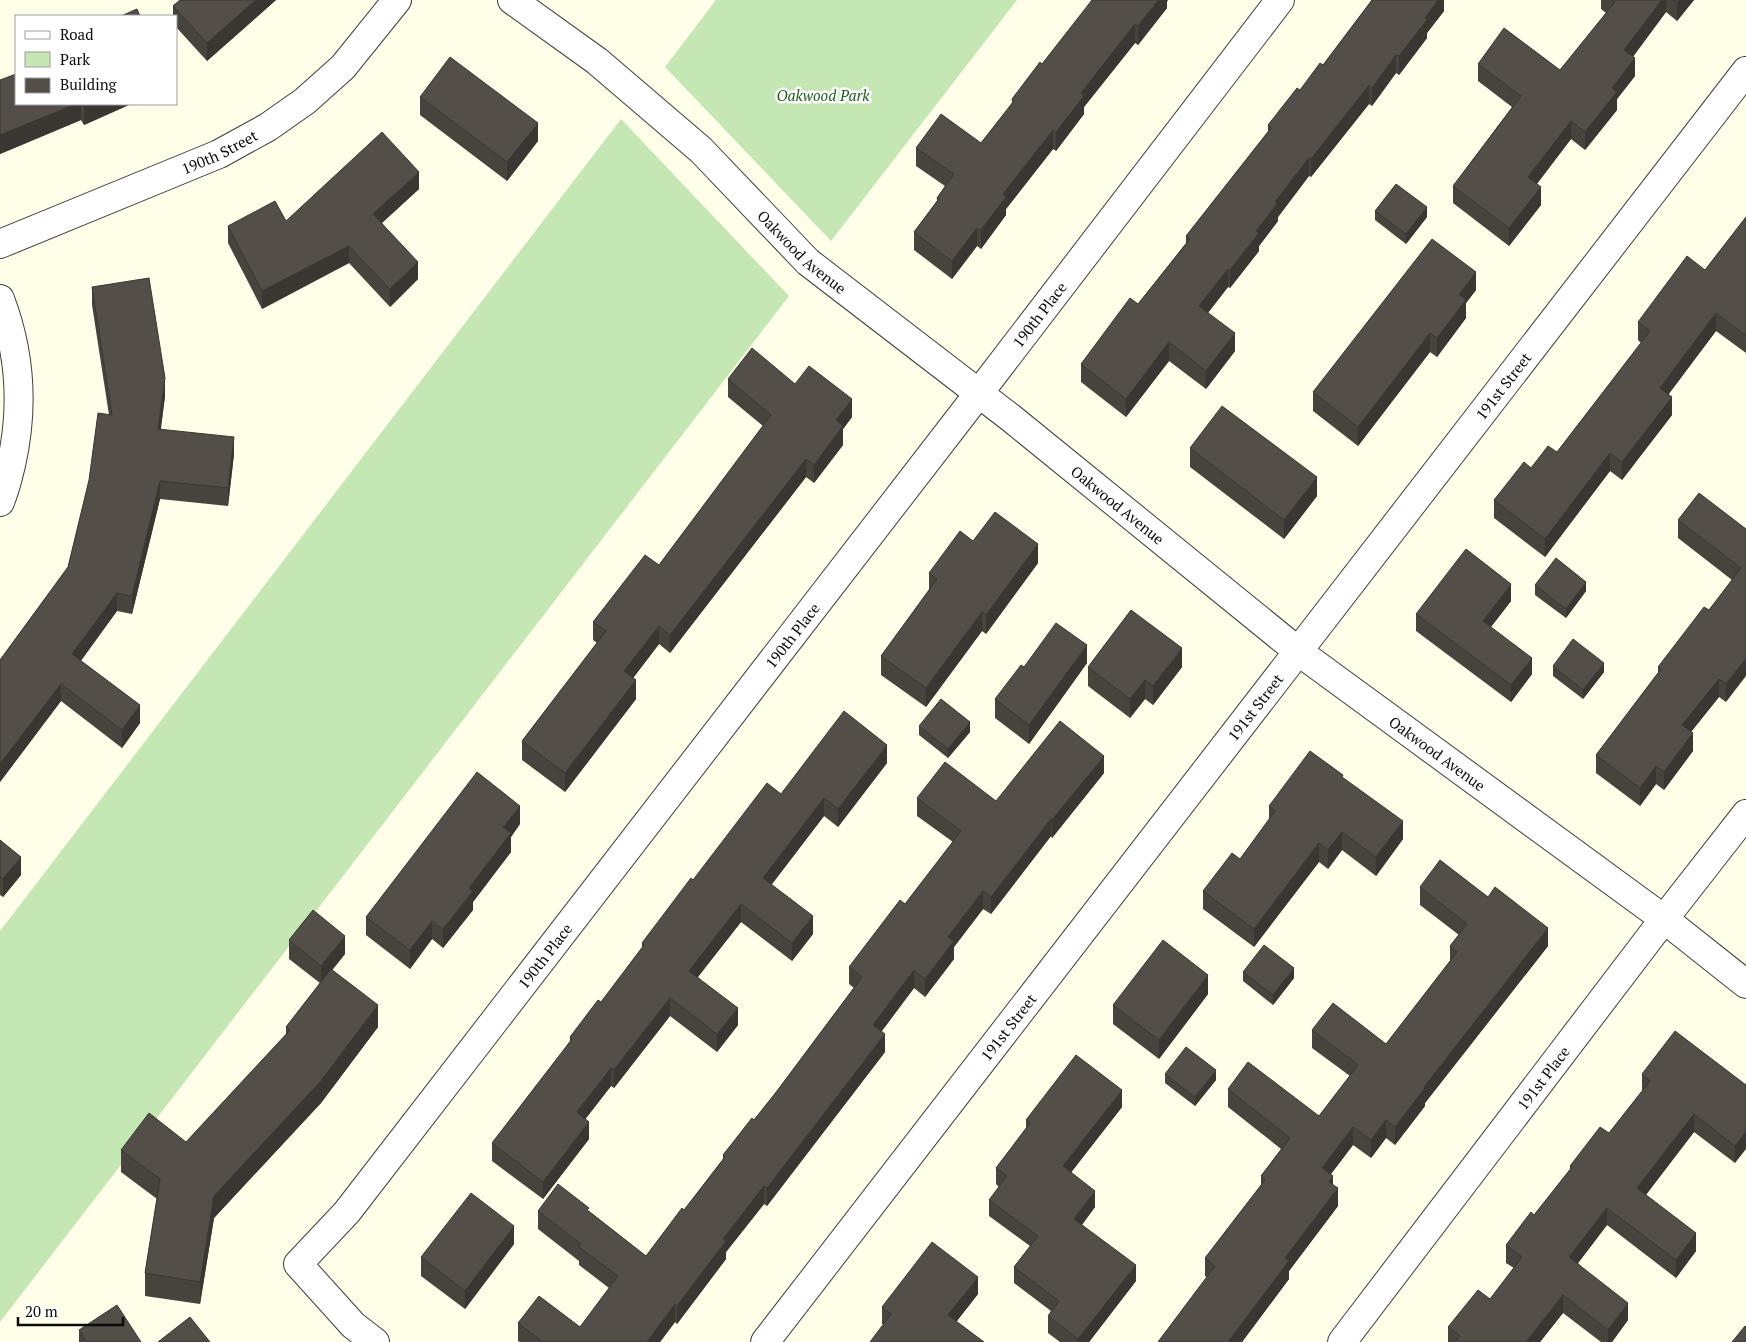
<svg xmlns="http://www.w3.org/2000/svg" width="1746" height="1342" viewBox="0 0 1746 1342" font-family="'PT Serif',serif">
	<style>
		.green { fill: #c5e7b4 }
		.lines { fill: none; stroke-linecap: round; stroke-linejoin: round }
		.minor-casing { stroke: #3e3e3e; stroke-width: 30 }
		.minor { stroke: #fff; stroke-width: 28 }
		.wall { fill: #47433d }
		.shaded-wall { fill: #3a3732 }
		.building { fill: #534e47; stroke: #3a3732 }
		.labels { text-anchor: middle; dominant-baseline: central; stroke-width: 5; stroke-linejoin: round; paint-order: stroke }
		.park-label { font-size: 15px; font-style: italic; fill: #1e601d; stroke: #fff }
		.street-label { font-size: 15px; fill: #0b0b0b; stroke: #fff }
	</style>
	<rect width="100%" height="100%" fill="#ffffe9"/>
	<!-- green -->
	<path class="green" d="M716 0H1017L831 241 665 67Z
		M621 119 789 296 0 1322V931Z"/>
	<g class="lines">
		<!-- minor casing -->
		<g class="minor-casing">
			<g id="minor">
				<path id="s1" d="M512 0 597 61 701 150 808 262 1011 418 1299 652 1664 919 1746 984"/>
				<path id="s2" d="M0 244 219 154 268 127 305 101 343 67 397 0"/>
				<path d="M0 299C21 354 24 408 11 465 8 478 5 490 0 502"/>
				<path id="s3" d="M375 1342 353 1325 298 1264 347 1212 979 393 1280 0"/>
				<path id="s4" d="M765 1342 1746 71"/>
				<path id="s5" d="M1342 1342 1664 919 1746 814"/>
			</g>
		</g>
		<!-- minor -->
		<use href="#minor" class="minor"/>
	</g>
	<!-- wall -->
	<path class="wall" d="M180 0H276L207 61 176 27V16H173V6Z
		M1372 0H1444V11L1427 33V38L1399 75 1396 73 1372 106 1369 104 1311 177 1309 176 1278 217V221L1259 246V251L1230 288 1228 287 1208 313 1235 351 1206 389 1169 361 1126 417 1081 382V364L1138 304 1186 243V236L1268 132V125L1323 65Z
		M1601 0H1694L1677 21 1666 12 1633 57 1635 76 1617 99V110L1585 150 1571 139 1537 184 1541 205 1509 246 1453 203V186L1512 107 1478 81V64L1560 70 1606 13 1601 9Z
		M1167 2V8L1138 45 1135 43 1084 107V114L1056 151 1053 149 1006 209V215L981 249 977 246 952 279 914 250V232L937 201V198L945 186 916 166V148L981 143 1012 104V99L1042 64Z
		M0 80 16 104H131L84 125 81 120 0 154Z
		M420 97 538 141 507 181 420 115Z
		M419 189 382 223 418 279 390 307 349 263 262 309 228 243V226L286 221Z
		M1375 211 1427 217 1406 244 1375 220Z
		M1746 217V353L1716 331 1668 394 1672 415 1622 480 1610 471 1545 557 1494 518V500L1531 468 1557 452 1641 343 1638 340V322L1705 270Z
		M92 287 165 396 161 429 234 454 228 506 160 499 132 614 117 611 81 661 140 723 122 748 61 701 0 782V660L68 567 109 415 92 305Z
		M1476 290 1466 303V318L1437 357 1430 352 1358 446 1313 411V392Z
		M728 379 795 384 852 417 843 429V445L814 483 806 477 670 653 659 644 633 678 636 699 565 792 522 760V741L597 643 593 640V622L659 565 763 426 728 397Z
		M1190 448 1317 496 1284 539 1190 467Z
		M1678 520 1746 529 1726 702 1719 697 1691 732 1693 751 1664 790 1656 784 1640 806 1596 773V755L1658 673V667L1709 610 1732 580 1678 538Z
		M973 541 1038 563 986 634 982 631 926 707 881 675V656L929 590V573Z
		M1535 585 1586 591 1566 618 1535 595Z
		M1511 601 1491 627 1532 674 1511 702 1416 631V614Z
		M1087 663 1029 744 995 718V699L1024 667Z
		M1553 666 1604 672 1583 699 1553 676Z
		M1088 667H1182L1153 705 1145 699 1130 718 1088 686Z
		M919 726 970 732 948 758 919 735Z
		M887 763 838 827 824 816 771 885 813 934 792 961 741 922 698 977 738 1025 717 1052 670 1016 614 1088 611 1086 585 1119 589 1139 543 1199 492 1161V1143L570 1042V1037L601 1002 642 948V943L693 880 781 794Z
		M1104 773 1052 838 1051 836 991 914 983 909 954 947V959L925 997 914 988 881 1032 885 1052 767 1206 764 1204 726 1252V1259L677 1324 675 1322 660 1342H520L518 1341V1323L580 1327 609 1288 579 1265V1261L538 1229V1211H589L646 1256 684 1210 723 1159V1155L754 1120 777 1091 854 988 849 984V967L905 904 953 842 917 816V798L996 801Z
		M1343 778 1403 839 1376 876 1342 850 1328 869 1319 862 1254 947 1203 909V891L1240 859 1269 820V806Z
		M520 824 511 837V852L473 902V910L443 948 432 939 410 969 366 935V917Z
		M0 840 21 875 3 897 0 895Z
		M1420 887 1548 946 1425 1103V1106L1395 1145 1386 1138 1371 1158 1353 1145 1330 1175 1338 1206 1289 1271V1279L1242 1342H1158L1207 1277 1205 1276V1258L1261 1185V1176L1281 1149 1228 1107V1089L1319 1116 1350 1076 1312 1048V1030L1386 1044 1450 961V946L1459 935 1420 905Z
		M289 940 345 954 332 970 378 1027 321 1103 214 1218 200 1304 145 1296V1273L157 1199 121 1172V1150L186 1142 286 1035V1027L320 983 289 959Z
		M1243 972 1294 978 1273 1005 1243 981Z
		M1208 994 1159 1059 1113 1024V1005Z
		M1165 1074 1216 1080 1195 1106 1165 1083Z
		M1642 1074 1746 1085 1735 1163 1694 1132 1646 1195 1696 1251 1676 1278 1607 1225 1578 1263 1628 1320 1612 1342H1601L1563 1313 1540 1342H1448V1327L1490 1299 1514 1268 1506 1263V1245L1534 1215 1570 1170V1166L1609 1133 1642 1091Z
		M1122 1107 1071 1172 1095 1207 1082 1225 1136 1281 1089 1342H1060L1048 1333V1316L1051 1311 1014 1283V1267L1030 1246 989 1216V1200L999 1187 996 1184V1168L1026 1129V1120Z
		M514 1244 465 1309 421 1276V1257Z
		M978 1294 957 1321 882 1324V1307Z
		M79 1330 141 1342H79Z"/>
	<!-- shaded-wall -->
	<path class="shaded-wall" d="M256 0H276L207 61V43Z
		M1158 0H1168L1167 2V8L1138 45V26Z
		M1438 0H1444V11L1427 33V38L1399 75V56L1425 18Z
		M1662 0H1666V12L1624 68V50Z
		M1680 0H1694L1677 21V3Z
		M1135 24V43L1084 107V114L1056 151V132L1081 93Z
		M1396 55V73L1372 106V88Z
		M1635 58V76L1617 99V110L1585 150V132L1612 88Z
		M1369 85V104L1311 177V159Z
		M76 104H81V120L0 154V135Z
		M89 104H131L84 125V106Z
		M1571 121V139L1528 195V177Z
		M538 123V141L507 181V162Z
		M1053 130V149L1006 209V215L981 249V230L1003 194Z
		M1309 158V176L1278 217V221L1259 246V251L1230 288V270L1256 231 1275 202Z
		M419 172V189L373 231V214Z
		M1541 187V205L1509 246V228Z
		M1427 207V217L1406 244V234Z
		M977 228V246L952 279V261Z
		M349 246V263L262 309V291Z
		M418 262V279L390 307V289Z
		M1228 269V287L1199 324V306Z
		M1476 272V290L1466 303V318L1437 357V338L1459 294Z
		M1716 313V331L1660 406V388Z
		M1235 333V351L1206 389V371Z
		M1430 333V352L1358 446V427Z
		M1169 342V361L1126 417V399Z
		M165 378V396L158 447V429Z
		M1672 397V415L1622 480V462Z
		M852 399V417L843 429V445L814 483V465L836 420Z
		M234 437V454L228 506V488Z
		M1610 453V471L1545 557V539Z
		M806 459V477L670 653V635Z
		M1317 477V496L1284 539V520Z
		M160 481V499L132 614V596Z
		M1038 544V563L986 634V615Z
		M1586 582V591L1566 618V609Z
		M1511 584V601L1483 637V621Z
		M117 593V611L72 672V654Z
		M982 612V631L926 707V688Z
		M659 626V644L624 690V671Z
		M1087 645V663L1029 744V725Z
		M1182 648V667L1153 705V686Z
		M1532 658V674L1511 702V685Z
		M1746 658V676L1726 702V684Z
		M1604 663V672L1583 699V690Z
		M1719 679V697L1682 743V725Z
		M636 680V699L565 792V773Z
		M1145 680V699L1130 718V699Z
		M61 684V701L0 782V764Z
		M140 705V723L122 748V730Z
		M970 722V732L948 758V749Z
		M1693 733V751L1664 790V772Z
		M887 745V763L838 827V809Z
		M1104 756V773L1052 838V820Z
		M1656 766V784L1640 806V788Z
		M824 798V816L763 896V878Z
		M520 806V824L511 837V852L473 902V910L443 948V929L469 888 503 827Z
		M1051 819V836L991 914V897Z
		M1403 821V839L1376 876V857Z
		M1342 832V850L1328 869V850Z
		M1319 843V862L1254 947V929Z
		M21 857V875L3 897V879Z
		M983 891V909L954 947V959L925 997V979L948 937Z
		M741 904V922L689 988V971Z
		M813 916V934L792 961V943Z
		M432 921V939L410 969V950Z
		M1548 928V946L1425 1103V1106L1395 1145V1127L1424 1087Z
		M345 936V954L321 984V966Z
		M1294 968V978L1273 1005V995Z
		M914 970V988L873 1043V1025Z
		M1208 975V994L1159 1059V1040Z
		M670 998V1016L614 1088V1070Z
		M378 1005V1027L321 1103 214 1218 200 1304V1282L214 1196Z
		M738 1008V1025L717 1052V1034Z
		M885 1034V1052L767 1206V1188Z
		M611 1068V1086L577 1130V1112Z
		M1216 1070V1080L1195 1106V1097Z
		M1122 1090V1107L1063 1183V1166Z
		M1694 1114V1132L1637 1206V1188Z
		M1386 1120V1138L1371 1158V1140Z
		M589 1122V1139L543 1199V1182Z
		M1353 1127V1145L1322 1186V1168Z
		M1746 1131V1149L1735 1163V1146Z
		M1333 1176V1194L1329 1182Z
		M764 1186V1204L726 1252V1259L677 1324V1306L723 1239Z
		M1338 1188V1206L1289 1271V1279L1242 1342H1228L1285 1258Z
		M1095 1191V1207L1074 1235V1219Z
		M1607 1208V1225L1569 1275V1257Z
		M514 1226V1244L465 1309V1291Z
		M1696 1233V1251L1676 1278V1260Z
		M1136 1265V1281L1089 1342H1078V1339Z
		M978 1277V1294L948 1332V1315Z
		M1563 1295V1313L1540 1342H1526Z
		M1628 1303V1320L1612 1342H1608V1330Z
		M675 1304V1322L660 1342H647Z"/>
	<!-- building -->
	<path class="building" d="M180 0H256L207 43 173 6Z
		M1092 0H1158L1138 26 1135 24 1081 93 1084 96 1056 132 1053 130 1003 194 1006 197 981 230 977 228 952 261 914 232 938 200 937 198 954 174 916 148 941 114 981 143 1013 102 1012 99 1040 62 1042 64Z
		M1372 0H1438L1425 18 1427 20 1399 56 1396 55 1372 88 1369 85 1311 159 1309 158 1275 202 1278 203 1256 231 1259 233 1230 270 1228 269 1199 306 1235 333 1206 371 1169 342 1126 399 1081 364 1130 298 1138 304 1190 239 1186 236 1271 128 1268 125 1297 88 1300 90 1320 63 1323 65Z
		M1612 0H1662L1624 50 1635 58 1612 88 1617 92 1585 132 1571 121 1528 177 1541 187 1509 228 1453 186 1521 96 1478 64 1504 28 1560 70 1615 2Z
		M1673 0H1680L1677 3Z
		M137 9 140 16H121Z
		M450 57 538 123 507 162 420 97Z
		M16 74V104H76L0 135V80Z
		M82 104H89L84 106Z
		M382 132 419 172 373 214 418 262 390 289 349 246 262 291 228 226 275 201 286 221Z
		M1396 184 1427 207 1406 234 1375 211Z
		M1746 217V336L1716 313 1660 388 1672 397 1622 462 1610 453 1545 539 1494 500 1524 462 1531 468 1548 446 1557 452 1650 331 1638 322 1687 256 1705 270Z
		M1432 239 1476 272 1459 294 1466 300 1437 338 1430 333 1358 427 1313 392Z
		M149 278 165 378 158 429 234 437 228 488 160 481 132 596 117 593 72 654 140 705 122 730 61 684 0 764V660L68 567 89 480 98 413 112 415 92 287Z
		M752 348 795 384 809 366 852 399 836 420 843 426 814 465 806 459 670 635 659 626 624 671 636 680 565 773 522 741 606 631 593 622 645 555 659 565 771 415 728 379Z
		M1222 406 1317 477 1284 520 1190 448Z
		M1699 493 1746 529V658L1726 684 1719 679 1682 725 1693 733 1664 772 1656 766 1640 788 1596 755 1661 669 1658 667 1704 607 1709 610 1741 568 1678 520Z
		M995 512 1038 544 986 615 982 612 926 688 881 656 937 579 929 573 960 531 973 541Z
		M1466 549 1511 584 1483 621 1532 658 1511 685 1416 614Z
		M1556 558 1586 582 1566 609 1535 585Z
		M1131 610 1182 648 1153 686 1145 680 1130 699 1088 667Z
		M1056 623 1087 645 1029 725 995 699 1021 665 1024 667Z
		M1573 639 1604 663 1583 690 1553 666Z
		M941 699 970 722 948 749 919 726Z
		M844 711 887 745 838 809 824 798 763 878 813 916 792 943 741 904 689 971 738 1008 717 1034 670 998 614 1070 611 1068 577 1112 589 1122 543 1182 492 1143 572 1039 570 1037 598 1000 601 1002 644 945 642 943 691 878 693 880 767 783 781 794Z
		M1060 721 1104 756 1052 820 1051 819 991 897 983 891 948 937 954 941 925 979 914 970 873 1025 885 1034 767 1188 764 1186 723 1239 726 1241 677 1306 675 1304 647 1342H543L518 1323 539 1296 580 1327 618 1276 579 1247 581 1244 538 1211 558 1184 589 1208 587 1210 646 1256 682 1208 684 1210 725 1157 723 1155 752 1118 754 1120 777 1091 862 977 849 967 900 900 905 904 961 831 917 798 945 762 996 801Z
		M1310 751 1343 775 1342 777 1403 821 1376 857 1342 832 1328 850 1319 843 1254 929 1203 891 1232 853 1240 859 1275 811 1269 806Z
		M477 772 520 806 503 827 511 833 469 888 473 891 443 929 432 921 410 950 366 917Z
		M0 840 21 857 3 879 0 877Z
		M1440 860 1488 897 1495 887 1548 928 1424 1087 1425 1088 1395 1127 1386 1120 1371 1140 1353 1127 1322 1168 1333 1176 1329 1182 1338 1188 1285 1258 1289 1261 1228 1342H1158L1215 1266 1205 1258 1265 1180 1261 1176 1290 1138 1228 1089 1248 1062 1319 1116 1358 1065 1312 1030 1333 1003 1386 1044 1457 952 1450 946 1467 924 1420 887Z
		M313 910 345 936 321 966 289 940Z
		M1163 940 1208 975 1159 1040 1113 1005Z
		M1264 945 1294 968 1273 995 1243 972Z
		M331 969 378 1005 321 1081 214 1196 200 1282 145 1273 160 1179 121 1150 149 1113 186 1142 290 1030 286 1027Z
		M1675 1031 1746 1085V1131L1735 1146 1694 1114 1637 1188 1696 1233 1676 1260 1607 1208 1569 1257 1628 1303 1608 1330 1563 1295 1526 1342H1455L1460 1336 1448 1327 1478 1290 1490 1299 1522 1257 1506 1245 1531 1212 1534 1215 1572 1167 1570 1166 1600 1127 1609 1133 1650 1081 1642 1074Z
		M1186 1047 1216 1070 1195 1097 1165 1074Z
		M1076 1055 1122 1090 1063 1166 1095 1191 1074 1219 1136 1265 1078 1339 1048 1316 1059 1301 1014 1267 1038 1236 989 1200 1007 1176 996 1168 1030 1123 1026 1120Z
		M471 1193 514 1226 465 1291 421 1257Z
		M932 1242 978 1277 948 1315 984 1342H870L891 1314 882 1307Z
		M117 1305 141 1342H87L79 1330Z
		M190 1317 210 1342H158Z
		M1745 1326 1746 1327V1342H1732Z"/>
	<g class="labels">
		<!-- park labels -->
		<g class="park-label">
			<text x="823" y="95">Oakwood Park</text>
		</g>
		<!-- street labels -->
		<g class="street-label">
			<text stroke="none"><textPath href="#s2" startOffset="238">190th Street</textPath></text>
			<text stroke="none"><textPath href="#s1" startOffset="385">Oakwood Avenue</textPath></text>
			<text stroke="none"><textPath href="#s3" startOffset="1315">190th Place</textPath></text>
			<text stroke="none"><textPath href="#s4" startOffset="1208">191st Street</textPath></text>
			<text stroke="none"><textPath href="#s1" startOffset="790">Oakwood Avenue</textPath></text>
			<text stroke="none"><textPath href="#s3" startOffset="910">190th Place</textPath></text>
			<text stroke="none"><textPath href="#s4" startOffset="802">191st Street</textPath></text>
			<text stroke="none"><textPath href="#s1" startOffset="1195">Oakwood Avenue</textPath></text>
			<text stroke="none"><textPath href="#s3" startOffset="505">190th Place</textPath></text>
			<text stroke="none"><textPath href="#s4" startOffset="398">191st Street</textPath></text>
			<text stroke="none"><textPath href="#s5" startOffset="332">191st Place</textPath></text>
		</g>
	</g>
	<!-- legend -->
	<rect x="15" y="15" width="162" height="90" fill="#ffffff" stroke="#9d9d9d"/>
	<rect x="25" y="31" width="25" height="8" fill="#ffffff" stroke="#9d9d9d"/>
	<text x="60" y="40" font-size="15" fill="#0b0b0b">Road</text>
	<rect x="25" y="52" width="25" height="15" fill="#c5e7b4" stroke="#9d9d9d"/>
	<text x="60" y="65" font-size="15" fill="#0b0b0b">Park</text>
	<rect x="25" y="78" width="25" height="15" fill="#534e47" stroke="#9d9d9d"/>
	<text x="60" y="90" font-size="15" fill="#0b0b0b">Building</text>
	<!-- scale -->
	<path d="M18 1317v8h105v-8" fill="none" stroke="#0b0b0b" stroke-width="2.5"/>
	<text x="25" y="1317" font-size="15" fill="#0b0b0b" stroke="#ffffff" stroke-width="4" paint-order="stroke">20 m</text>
</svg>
